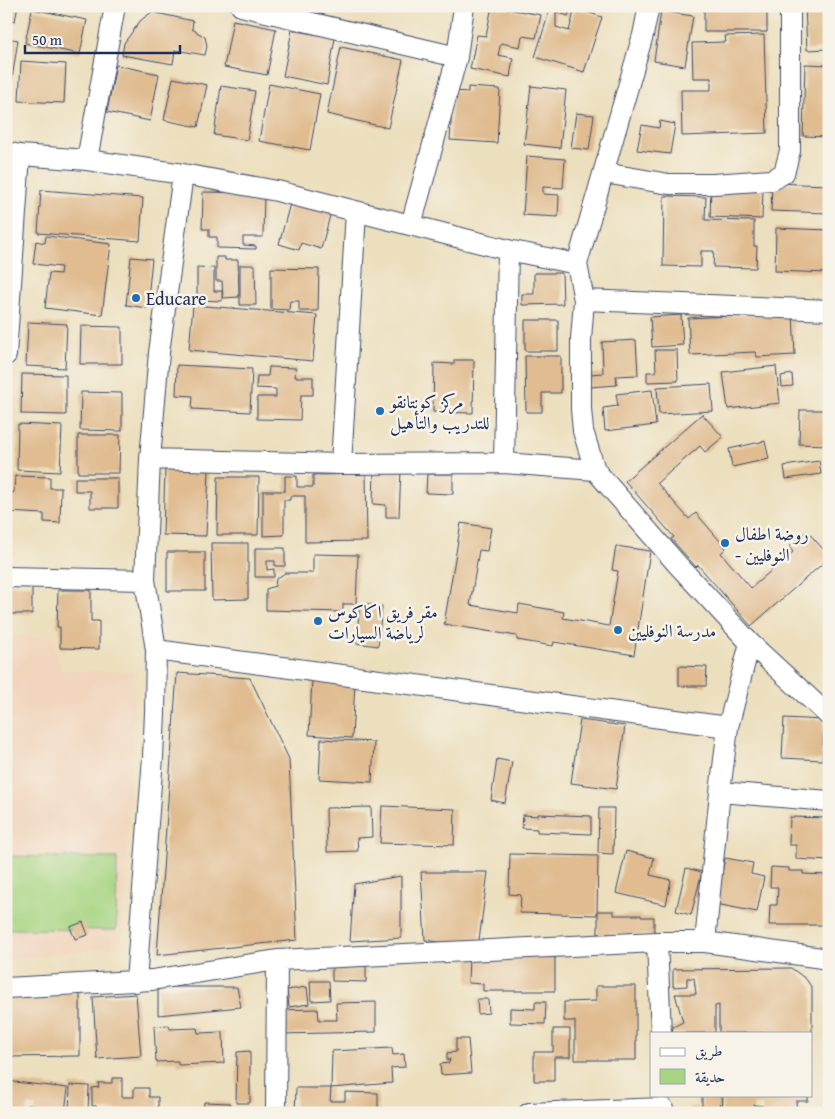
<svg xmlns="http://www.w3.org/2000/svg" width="835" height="1119" viewBox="0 0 835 1119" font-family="'Gentium Book Plus',Amiri,serif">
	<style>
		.built { fill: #f1d5bd }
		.green { fill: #a7d583; stroke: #618270 }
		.building { fill: #e0bc90 }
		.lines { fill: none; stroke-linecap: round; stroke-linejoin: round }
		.street-casing { stroke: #3a496c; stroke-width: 22 }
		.street { stroke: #fff; stroke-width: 20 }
		.poi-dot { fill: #1f6fb2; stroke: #f7f3e8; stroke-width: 2 }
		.labels { text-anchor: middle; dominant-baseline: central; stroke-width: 5; stroke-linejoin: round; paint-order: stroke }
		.poi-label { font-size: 18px; fill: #1b2f5e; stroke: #f7f3e8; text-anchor: start }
	</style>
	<rect width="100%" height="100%" fill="#f7f3e8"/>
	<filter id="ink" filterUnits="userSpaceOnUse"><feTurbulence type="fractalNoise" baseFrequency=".02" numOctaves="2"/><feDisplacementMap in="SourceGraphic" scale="10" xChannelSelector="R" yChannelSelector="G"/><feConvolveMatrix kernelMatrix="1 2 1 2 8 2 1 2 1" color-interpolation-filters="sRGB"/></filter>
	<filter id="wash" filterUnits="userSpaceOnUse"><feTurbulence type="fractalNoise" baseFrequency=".0096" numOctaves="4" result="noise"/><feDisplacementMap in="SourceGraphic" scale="20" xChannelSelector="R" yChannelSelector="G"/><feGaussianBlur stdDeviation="1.12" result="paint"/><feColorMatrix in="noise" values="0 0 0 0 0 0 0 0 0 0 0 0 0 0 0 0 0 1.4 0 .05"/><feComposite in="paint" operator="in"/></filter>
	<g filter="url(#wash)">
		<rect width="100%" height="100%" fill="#ecdfbd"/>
		<!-- built -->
		<path class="built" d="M6 636 53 637 61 670 136 672 122 946 6 960Z"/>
		<!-- green -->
		<path class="green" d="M6 856 117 858 116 930 6 929Z"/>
		<g id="blocks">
			<!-- building -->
			<path class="building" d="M6 6H18L15 21 6 19Z
				M72 6H89V11Z
				M492 6 541 15 536 38 522 36 520 47 501 43 498 55 513 58 510 77 470 69 477 35 486 36Z
				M551 6H571L568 16 556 12V27L569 31 575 8 602 17 584 72 535 57Z
				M704 6H767V32H704Z
				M805 6H829V49L807 50Z
				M32 9 87 20 80 54 25 43Z
				M661 11 693 16 685 66 654 61Z
				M152 12 193 21 192 29 205 37 207 46 205 55 175 50 173 64 122 55 124 43 141 20Z
				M233 20 276 29 267 75 224 67Z
				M292 30 335 38 327 85 283 76Z
				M764 35 767 133 682 136 681 90H711V78H693L692 43 726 42 725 36Z
				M6 38 18 40 11 85 6 84Z
				M341 47 403 60 388 128 327 114Z
				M21 61 66 64 64 103 19 101Z
				M805 64 829 65V137L803 136Z
				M116 65 159 74 150 121 107 112Z
				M173 78 207 85 198 127 164 120Z
				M269 84 320 94 310 150 259 141Z
				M221 86 255 91 247 140 214 135Z
				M531 86 566 90 560 148 524 144Z
				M468 87 500 89 497 143 450 140 453 91 468 92Z
				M576 113 594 115 589 150 571 148Z
				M660 121 675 124 670 154 637 150 642 125 659 128Z
				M527 156 565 159 563 188 543 187V194L559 195 558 217 523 215Z
				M772 183 829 185V213L771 211Z
				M711 186 763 187 762 219 710 217Z
				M41 190 143 198 140 241 38 233Z
				M203 192 264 193 263 237H243V245L256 246V249L217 248V237H209V229H202Z
				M664 196 706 197 705 220 754 221V246H757L756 268 713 267 714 251H701V267L663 266Z
				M291 200 331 212 321 249 301 243 299 250 279 244Z
				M776 228 829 230V273L775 271Z
				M46 236 111 244 102 315 45 308 49 273 60 274 61 267 33 264 36 241 45 243Z
				M131 257 152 259 147 308 126 305Z
				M216 257H225V260H238L239 297 223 298 222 281H216Z
				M240 265H255L256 305H240Z
				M197 267 214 268V291H222V301L197 300Z
				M271 268 319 269 318 311H299V301H290L289 310 271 309Z
				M534 273H562L563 304 522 305V294H534Z
				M193 305 317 315 313 361 189 350Z
				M793 313 795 355 757 357 755 352 690 355 688 318Z
				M681 315 683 345 652 347 650 317Z
				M525 320H558V351H525Z
				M28 322 67 324 65 368 26 366Z
				M81 326 122 327V364H80Z
				M636 340 638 375 616 376 617 385 590 387V374L603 373 602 342Z
				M655 350H677L678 381 647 382V372H656Z
				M525 356H561V393H542V412H526Z
				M454 360H474L473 413 433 412 434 363 454 364Z
				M177 365 252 369 250 412 192 409 193 396 176 395Z
				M776 366 780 403 728 409 723 372Z
				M269 367 296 368 295 377H313V395H301L300 420 257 419V397H276V389L256 388 257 376H268Z
				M22 374 66 375V415L21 414Z
				M792 374 793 386 782 387 781 376Z
				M711 384 713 411 659 414 657 387Z
				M652 390 656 425 605 431 603 408 618 406 616 394Z
				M81 392 122 393V431L80 430Z
				M800 410H829V445L799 444Z
				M702 414 723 437 705 452 700 446 657 483 689 519 696 513 726 548 721 553 751 588 793 552 789 547 807 531 829 556V558L751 626 698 565 696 567 671 539 674 537 625 481Z
				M18 424 62 426 60 472 17 470Z
				M78 435H120L119 473H78Z
				M765 441 769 459 732 467 729 449Z
				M819 461 821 474 786 479 784 466Z
				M165 469 209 471 206 536 163 535Z
				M374 469H401L399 517H386V505L373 504Z
				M366 474 367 541 305 542V496H290V500H284V535L263 536V491H285V476H297V487H313V475Z
				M427 474H453V494L426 493Z
				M15 476 50 477V488H61L60 523 44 522V514L6 512 7 495 14 492Z
				M218 477H259L258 535H217Z
				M75 478H118V508H90V491H75Z
				M461 523 491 528 487 551 479 550 470 605 518 613 519 604 564 612 563 618 609 626 618 571 612 570 616 546 650 551 634 655 554 642 553 646 517 640V636L444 624Z
				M211 543H248V599L212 600Z
				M255 548H285V566H275V561H267V570L274 569V577H255Z
				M167 552H205V591H167Z
				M313 554 358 555 356 604H343V612L266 610V589L275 586 276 579 285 573H313Z
				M6 585H32V614H6Z
				M58 590H91V621H99V649L60 648V627H57Z
				M360 603 382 606 378 646 356 643Z
				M679 666 707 667 706 686H679Z
				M177 673 250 678 289 759 297 940 157 955Z
				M312 680 355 683 352 738 309 735Z
				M784 718 824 720 822 760 782 758Z
				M580 720 625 726 616 789 571 783Z
				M321 739 374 742 372 782 319 779Z
				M497 759 512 762 505 803 491 800Z
				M382 806 455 809 454 845 380 843Z
				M371 807 372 837 357 838 358 851 327 852 326 808Z
				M599 808H614L613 854 598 853Z
				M538 814 591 816V834L537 832V829L522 828 523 815 538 816Z
				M790 817 829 818V861L796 859V845H789Z
				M626 851 654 858 650 875 671 880 666 905 616 893Z
				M510 854 598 856 597 915 520 913 521 895 509 894Z
				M725 858 753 863 751 874 764 877 757 912 716 904Z
				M771 867 789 868V871H803V874L829 875V925H769L770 905H777L778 887H770Z
				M686 868 702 872 691 915 676 911Z
				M421 872H488L478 948 425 940Z
				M401 876V938L350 941 354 884Z
				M598 911H614V915H641V917H654V935L598 934Z
				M83 922 88 935 75 939 70 927Z
				M469 956 555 957V991H483V984L468 983Z
				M332 961H366V982L332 981Z
				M791 968 806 979 812 988V1033H719V1005L715 1006V1033H672L673 1027 683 1022 675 994H696L694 978H687V986L673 987V969Z
				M310 981H329L330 1000 311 1001Z
				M596 986H636V1060H575V1021H564V1002L596 1001Z
				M158 987H237L241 1007 158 1015Z
				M307 987 309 1004 289 1007 287 990Z
				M80 993V1056L6 1057V994Z
				M136 994 141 1056 97 1059 93 997Z
				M477 999H488L489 1013 478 1014Z
				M376 1002V1032L279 1034V1010L318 1009 319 1020H337L336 1003Z
				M535 1002H546L545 1024 510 1023V1008L535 1009Z
				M169 1025 170 1029 197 1028 198 1033 223 1032 224 1063 178 1065V1061L156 1062 154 1026Z
				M553 1029H570V1057H554V1081H534V1052H553Z
				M456 1039H468L471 1073 441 1075 440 1064 449 1063 450 1059 447 1061V1053L456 1052Z
				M392 1048 393 1055 404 1054 405 1067 391 1068 392 1083 331 1088 332 1051Z
				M250 1051V1103H236L237 1052Z
				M112 1078H122V1097H134V1088H149V1097H158V1110H96V1106H92V1088L99 1087 98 1083H112Z
				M6 1081 68 1088 65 1113 35 1112 36 1106 28 1105 27 1113H6Z
				M70 1085 89 1086 88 1113H69Z
				M296 1088H331L330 1101H345V1092L378 1093V1113H295Z
				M702 1095 721 1096 720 1113H689V1107H702Z
				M723 1095H808V1101H796L797 1113H762L763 1106 754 1105 753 1113H722Z
				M204 1102 230 1103V1113H203Z"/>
		</g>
	</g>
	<g filter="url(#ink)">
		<use href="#blocks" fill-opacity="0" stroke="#3a496c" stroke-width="1"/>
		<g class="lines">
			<!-- street casing -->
			<g class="street-casing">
				<path id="street" d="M241 6 457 57
					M649 6 643 35 577 264 584 300 581 339V409L583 431 595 470 677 564 750 643 829 716
					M6 152 20 155 87 160 183 174 277 191 508 250 577 264
					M87 160 115 6
					M604 173 669 184H713L772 180 784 173 790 151V6
					M411 225 457 57 464 6
					M584 300 829 310
					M6 355 20 155
					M150 459 341 464 504 463 595 470
					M504 463 508 250
					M341 464 356 212
					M6 577 145 580
					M156 650 728 727
					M720 792 829 801
					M657 942 661 1033
					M705 942 720 792 728 727 750 643
					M136 982 153 757 155 713 156 650 145 580 150 459 159 353 183 174
					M6 988 152 980 277 960 657 942H705L829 959
					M276 1113 277 960
					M529 1113 663 1108"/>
			</g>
			<!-- street -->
			<use href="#street" class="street"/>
		</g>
	</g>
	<!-- markers -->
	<g class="poi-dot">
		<circle cx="136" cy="298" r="5"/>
		<circle cx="380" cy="411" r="5"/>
		<circle cx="725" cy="543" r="5"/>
		<circle cx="318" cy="621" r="5"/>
		<circle cx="618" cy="630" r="5"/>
	</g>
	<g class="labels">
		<!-- poi labels -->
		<g class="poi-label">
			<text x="146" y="298">Educare</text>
			<text x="390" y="401">مركز كونتانقو<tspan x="390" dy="21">للتدريب والتأهيل</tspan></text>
			<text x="735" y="533">روضة اطفال<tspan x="735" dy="21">- النوفليين</tspan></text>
			<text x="328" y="611">مقر فريق اكاكوس<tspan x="328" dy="21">لرياضة السيارات</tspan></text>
			<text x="628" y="630">مدرسة النوفليين</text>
		</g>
	</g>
	<!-- margin -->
	<rect width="835" height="1119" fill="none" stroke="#f7f3e8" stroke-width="25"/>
	<!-- legend -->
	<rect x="650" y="1032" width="162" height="65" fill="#f7f3e8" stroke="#9fa5b1"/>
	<rect x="660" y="1048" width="25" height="8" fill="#ffffff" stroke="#9fa5b1"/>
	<text x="695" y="1056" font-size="15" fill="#1b2f5e">طريق</text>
	<rect x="660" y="1069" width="25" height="15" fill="#a7d583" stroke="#9fa5b1"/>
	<text x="695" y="1082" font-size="15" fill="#1b2f5e">حديقة</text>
	<!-- scale -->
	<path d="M25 45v8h155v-8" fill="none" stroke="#1b2f5e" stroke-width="2.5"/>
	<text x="32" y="45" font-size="15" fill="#1b2f5e" stroke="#f7f3e8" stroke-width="4" paint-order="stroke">50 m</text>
</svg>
